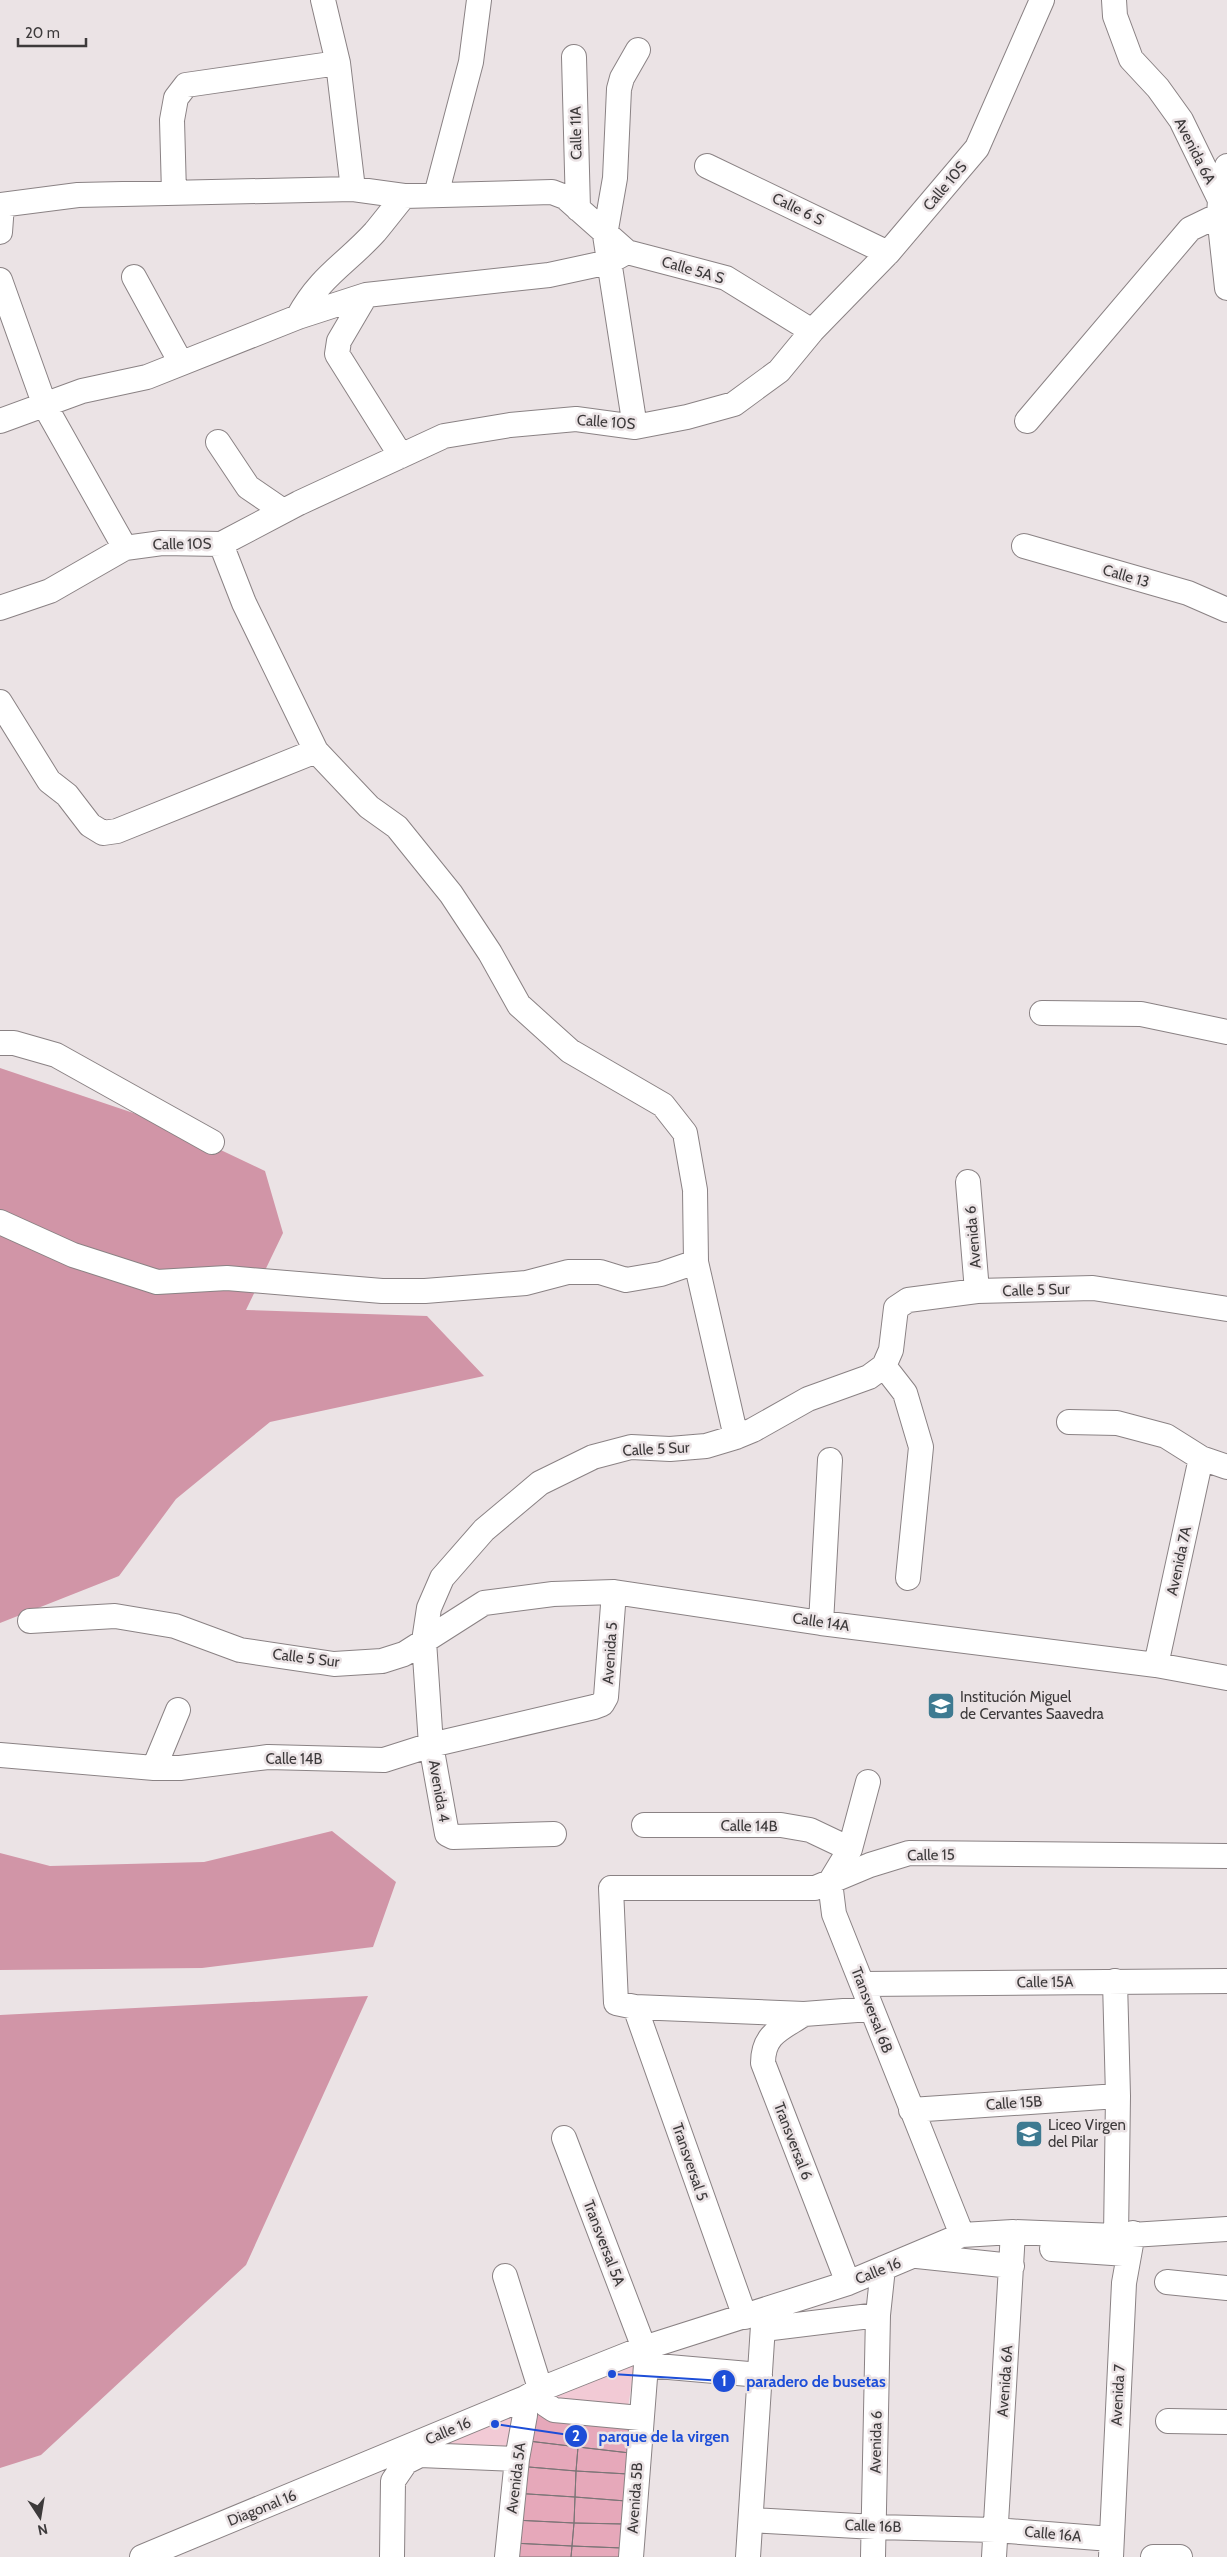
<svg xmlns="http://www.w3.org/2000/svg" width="1227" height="2557" viewBox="0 0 1227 2557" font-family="Cabin,sans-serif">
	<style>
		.green { fill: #f2cad5 }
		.forest { fill: #d195a7 }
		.building { fill: #e6a8ba; stroke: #7c7577 }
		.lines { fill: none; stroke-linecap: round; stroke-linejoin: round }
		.minor-casing { stroke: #8a8284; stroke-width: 26 }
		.minor { stroke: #fff; stroke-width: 24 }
		.labels { text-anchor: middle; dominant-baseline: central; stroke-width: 5; stroke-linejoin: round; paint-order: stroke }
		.street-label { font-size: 15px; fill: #3d3a3b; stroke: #ebe3e5 }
		.poi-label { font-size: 15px; fill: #3d3a3b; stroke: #ebe3e5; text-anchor: start }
		.leader { fill: none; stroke: #1d4ed8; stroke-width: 2 }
		.callout-dot { fill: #1d4ed8; stroke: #ebe3e5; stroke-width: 2 }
		.mark-label { font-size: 15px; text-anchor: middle; font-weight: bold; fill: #fff }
		.callout-label { font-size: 16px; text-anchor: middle; font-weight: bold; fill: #1d4ed8; stroke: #ebe3e5; stroke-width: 5; stroke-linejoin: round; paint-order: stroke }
	</style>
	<rect width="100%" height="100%" fill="#ebe3e5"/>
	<!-- green -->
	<path class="green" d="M636 2357 628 2407 548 2402 546 2391Z
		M521 2403 515 2456 421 2445Z"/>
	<!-- forest -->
	<path class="forest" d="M0 1068 166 1124 265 1171 283 1233 246 1310 427 1316 484 1376 270 1422 176 1499 119 1576 0 1623Z
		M332 1831 396 1882 373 1947 202 1968 0 1970V1853L50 1866 204 1862Z
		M368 1996 246 2265 41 2455 0 2468V2015Z"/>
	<!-- building -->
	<path class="building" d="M527 2410 583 2412 578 2447 520 2440Z
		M583 2412 633 2419 630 2453 578 2447Z
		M520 2440 578 2447 576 2471 517 2466Z
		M578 2447 630 2453 628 2474 576 2471Z
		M517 2466 576 2471 575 2497 513 2493Z
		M576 2471 628 2474 626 2501 575 2497Z
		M513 2493 575 2497 574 2523 514 2520Z
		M575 2497 626 2501 624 2524 574 2523Z
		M514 2520 574 2523 572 2546 512 2543Z
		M574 2523 624 2524 622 2548 572 2546Z
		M512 2543 572 2546 571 2557H511Z
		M572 2546 622 2548 621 2557H571Z"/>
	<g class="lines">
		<!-- minor casing -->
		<g class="minor-casing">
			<path id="minor" d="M323 0 338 63 353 189
				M1114 0 1115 16 1131 59 1158 88 1181 120 1220 200 1219 215 1227 288
				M574 57 578 209
				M707 166 888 253
				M174 193 172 120 176 98 186 85 338 63
				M436 195 471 62 479 0
				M1220 200 1227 166
				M0 205 78 195 353 189 404 196 552 192 565 197 627 252 726 278 812 331
				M0 232 2 205
				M134 277 181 363
				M0 280 45 406 125 548
				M366 295 339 341 337 354 401 456
				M298 317C320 276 346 264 375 232 385 220 394 208 404 196
				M0 421 82 391 147 377 298 317 366 295 549 275 609 262 627 252
				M1027 421 1190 229 1219 215
				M635 427 605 235 615 178 619 89 622 78 638 50
				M218 442 248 487 283 511
				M221 544 244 603 316 751 369 807 397 827 451 894 490 953 519 1005 570 1051 663 1105 685 1133 695 1190 696 1262 736 1437
				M1024 546 1188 593 1227 610
				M0 608 50 591 125 548 162 543 221 544 299 503 444 436 510 425 576 419 635 427 687 417 734 404 779 371 812 331 888 253 977 148 1042 0
				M0 702 49 781 67 795 90 825 103 833 117 831 316 751
				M1042 1013 1141 1014 1227 1032
				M0 1043H14L56 1055 212 1142
				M968 1182 977 1291
				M0 1222 73 1255 157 1282 227 1278 382 1291H425L526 1283 568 1272H600L626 1280 661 1274 696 1262
				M884 1366 905 1393 921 1447 908 1578
				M1069 1422 1117 1423 1166 1436 1201 1458 1227 1467
				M30 1621 115 1616 175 1626 240 1650 334 1664 382 1661 404 1654 484 1603 553 1594 614 1592 821 1623 1156 1665 1227 1678
				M821 1623 830 1460
				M1156 1665 1201 1458
				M0 1755 154 1768H180L268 1757 384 1760 431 1745 594 1707 602 1704 606 1697 614 1592
				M154 1768 178 1710
				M868 1782 850 1849 830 1882 834 1914 962 2235
				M644 1825H781L810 1830 850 1849
				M554 1834 453 1837 447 1834 431 1745 424 1641 429 1608 442 1578 484 1530 540 1483 593 1457 631 1447 670 1449 706 1446 736 1437 753 1430 808 1399 869 1377 884 1366 891 1350 896 1308 908 1300 977 1291 1093 1288 1227 1309
				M1115 1981 1118 2096 1116 2236
				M862 1984 1227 1981
				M635 2007 745 2317
				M870 2009 804 2014 635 2007 616 2003 611 1888H815L870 1865 909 1853 1227 1856
				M804 2014C781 2029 763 2034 763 2063L848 2283
				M911 2110 1118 2096
				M564 2138 644 2348 646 2365 631 2557
				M1052 2249 1127 2254
				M917 2256 1012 2266
				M505 2276 545 2404 554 2410 640 2418
				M1167 2282 1227 2288
				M764 2329 878 2315
				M646 2365 760 2375
				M1168 2421 1227 2422
				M751 2520 875 2527 995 2530 1111 2539
				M142 2557 525 2398 541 2389 644 2348 848 2283 962 2235 1013 2232 1116 2236 1227 2229
				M392 2557 393 2481 406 2462 420 2455 517 2459
				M507 2557 517 2459 525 2415V2398
				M748 2557 764 2310
				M873 2557 878 2315 883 2268
				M994 2557 1013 2232
				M1111 2557 1124 2283 1133 2233
				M1153 2557H1180"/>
		</g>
		<!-- minor -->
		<use href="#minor" class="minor"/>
	</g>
	<!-- icons -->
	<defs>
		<g id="school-square" transform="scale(1.4375)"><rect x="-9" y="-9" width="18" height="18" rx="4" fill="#3e7a91" stroke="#ebe3e5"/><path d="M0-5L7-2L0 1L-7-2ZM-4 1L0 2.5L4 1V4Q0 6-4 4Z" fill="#fff"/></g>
	</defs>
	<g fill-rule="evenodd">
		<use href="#school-square" x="941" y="1706"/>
		<use href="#school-square" x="1029" y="2134"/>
	</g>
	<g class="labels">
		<!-- street labels -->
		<g class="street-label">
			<text transform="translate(576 133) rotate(-91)">Calle 11A</text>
			<text transform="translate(1195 151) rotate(63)">Avenida 6A</text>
			<text transform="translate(945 186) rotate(-50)">Calle 10S</text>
			<text transform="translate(798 209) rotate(26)">Calle 6 S</text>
			<text transform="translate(693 270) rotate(16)">Calle 5A S</text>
			<text transform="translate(606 422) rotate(4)">Calle 10S</text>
			<text transform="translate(182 544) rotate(-1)">Calle 10S</text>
			<text transform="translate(1126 576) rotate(16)">Calle 13</text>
			<text transform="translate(973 1237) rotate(-95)">Avenida 6</text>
			<text transform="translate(1036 1290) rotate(-2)">Calle 5 Sur</text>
			<text transform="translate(656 1449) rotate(-3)">Calle 5 Sur</text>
			<text transform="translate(1179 1561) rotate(-78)">Avenida 7A</text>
			<text transform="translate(821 1622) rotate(8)">Calle 14A</text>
			<text transform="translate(610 1653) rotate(-86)">Avenida 5</text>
			<text transform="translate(306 1658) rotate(7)">Calle 5 Sur</text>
			<text x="294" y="1759">Calle 14B</text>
			<text transform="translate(439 1791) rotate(80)">Avenida 4</text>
			<text transform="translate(749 1826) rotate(1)">Calle 14B</text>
			<text transform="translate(931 1855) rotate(-1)">Calle 15</text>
			<text transform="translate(1045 1982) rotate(-1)">Calle 15A</text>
			<text transform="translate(872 2010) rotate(69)">Transversal 6B</text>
			<text transform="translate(1014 2103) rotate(-4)">Calle 15B</text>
			<text transform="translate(793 2141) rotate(69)">Transversal 6</text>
			<text transform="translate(690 2162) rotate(71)">Transversal 5</text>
			<text transform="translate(604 2243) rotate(69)">Transversal 5A</text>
			<text transform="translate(878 2271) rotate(-22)">Calle 16</text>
			<text transform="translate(1005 2381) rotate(-86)">Avenida 6A</text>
			<text transform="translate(1118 2395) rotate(-87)">Avenida 7</text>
			<text transform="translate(448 2431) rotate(-23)">Calle 16</text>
			<text transform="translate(876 2442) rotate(-89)">Avenida 6</text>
			<text transform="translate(516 2478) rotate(-83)">Avenida 5A</text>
			<text transform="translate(635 2498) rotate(-86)">Avenida 5B</text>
			<text transform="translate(262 2508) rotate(-22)">Diagonal 16</text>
			<text transform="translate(873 2526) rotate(2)">Calle 16B</text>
			<text transform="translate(1053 2534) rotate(5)">Calle 16A</text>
		</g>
		<!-- poi labels -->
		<g class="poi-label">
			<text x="960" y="1697">Institución Miguel<tspan x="960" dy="17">de Cervantes Saavedra</tspan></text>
			<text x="1048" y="2125">Liceo Virgen<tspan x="1048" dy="17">del Pilar</tspan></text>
		</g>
	</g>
	<!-- callouts -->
	<path class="leader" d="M612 2374L724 2381M495 2424L576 2436"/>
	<g class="callout-dot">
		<circle cx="612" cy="2374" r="5"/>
		<circle cx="495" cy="2424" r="5"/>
		<circle cx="724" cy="2381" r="12"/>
		<circle cx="576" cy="2436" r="12"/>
	</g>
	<g class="mark-label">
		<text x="724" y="2386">1</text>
		<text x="576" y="2441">2</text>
	</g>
	<g class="callout-label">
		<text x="816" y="2387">paradero de busetas</text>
		<text x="664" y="2442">parque de la virgen</text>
	</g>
	<!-- north arrow -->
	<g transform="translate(40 2517) rotate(168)" stroke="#ebe3e5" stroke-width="4" paint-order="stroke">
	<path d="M0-4L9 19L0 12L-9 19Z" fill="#3d3a3b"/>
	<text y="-8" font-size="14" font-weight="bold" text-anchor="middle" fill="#3d3a3b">N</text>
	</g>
	<!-- scale -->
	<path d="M18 38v8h68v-8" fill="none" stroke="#3d3a3b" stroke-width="2.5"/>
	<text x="25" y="38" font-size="15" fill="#3d3a3b" stroke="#ebe3e5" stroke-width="4" paint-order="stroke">20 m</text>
</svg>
